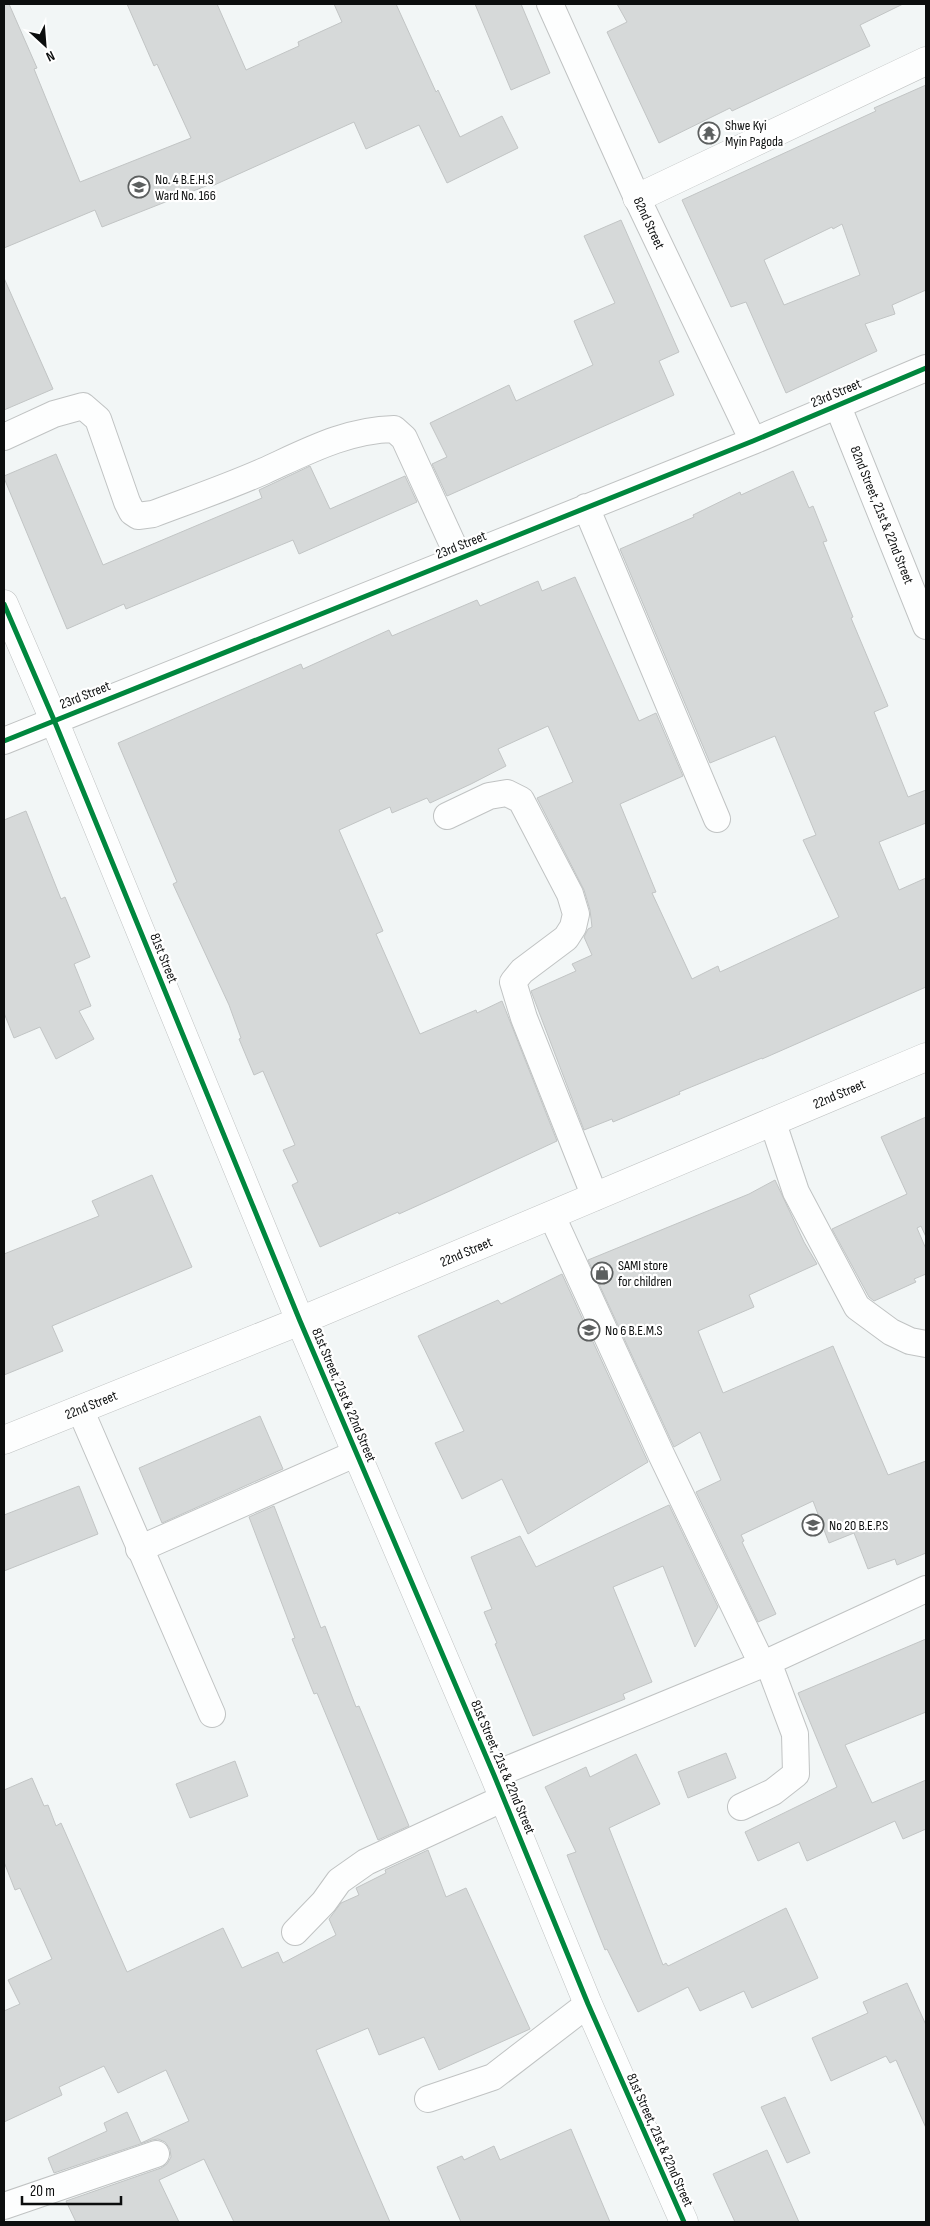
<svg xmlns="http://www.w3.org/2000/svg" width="930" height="2226" viewBox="0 0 930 2226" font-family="'Sofia Sans Condensed',sans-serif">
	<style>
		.building { fill: #d6d9d9; stroke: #c2c5c5; fill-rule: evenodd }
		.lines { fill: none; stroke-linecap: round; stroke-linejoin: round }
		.street-casing { stroke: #c0c3c3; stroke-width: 28 }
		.secondary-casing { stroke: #c0c3c3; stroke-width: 29 }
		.street { stroke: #fdfefe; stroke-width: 26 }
		.secondary { stroke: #fdfefe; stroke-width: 28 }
		.cycleway-casing { stroke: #fff; stroke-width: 8 }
		.cycleway { stroke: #00873e; stroke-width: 5 }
		.labels { text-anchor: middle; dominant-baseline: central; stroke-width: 4.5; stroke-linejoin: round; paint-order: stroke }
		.poi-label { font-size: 14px; fill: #0c0e0e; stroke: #fff; text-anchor: start }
		.street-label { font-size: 14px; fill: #0c0e0e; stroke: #fff }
	</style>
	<rect width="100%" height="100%" fill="#f2f6f6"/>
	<!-- building -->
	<path class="building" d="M4 4H9L37 68 34 69 80 182 191 138 157 64 154 66 127 4H217L246 70 299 46 298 42 342 22 334 4H396L436 92 438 90 460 137 502 116 518 148 447 183 419 125 366 149 354 122 212 186 211 184 102 227 95 210 4 248Z
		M475 4H521L550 73 511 90Z
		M617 4H903L860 25 870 46 732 111 730 108 659 143 607 32 627 22Z
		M926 85V290L892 305 895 314 865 324 877 351 786 393 746 302 731 307 682 200 876 111 874 108ZM842 224 860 275 784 305 764 260 832 227 833 229Z
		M621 220 679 352 659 361 674 395 447 496 432 464 447 457 430 423 509 385 516 401 593 365 574 321 615 303 584 236Z
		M4 278 53 389 4 410Z
		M56 454 103 565 262 498 259 490 310 466 330 509 405 476 417 502 299 554 293 540 126 609 124 604 67 629 4 478V476Z
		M793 471 809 508 813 506 827 541 823 542 853 617 851 618 888 706 874 712 908 797 926 790V823L879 842 899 890 926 878V987L762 1059V1058L679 1092 680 1094 613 1122 612 1119 584 1130 531 991 576 971 572 964 592 955 584 937 588 929 592 927 590 910 584 890 537 798 573 782 548 726 498 749 506 766 471 784 430 803 427 798 392 813 390 807 339 830 383 931 376 934 420 1034 476 1010 477 1013 502 1001 557 1141 452 1190 399 1214 398 1212 320 1247 292 1185 298 1182 283 1150 295 1145 263 1071 254 1075 239 1039 241 1038 229 1005 173 884 177 882 118 743 301 664 303 669 389 630 392 636 477 600 480 606 538 581 542 591 575 577 639 721 656 713 683 776 620 804 656 892 652 893 692 979 718 966 720 972 839 917 803 840 816 835 775 736 710 763 620 549 694 517 693 515 740 492 741 495Z
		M26 811 61 899 65 897 90 957 74 964 91 1006 79 1011 94 1039 56 1059 40 1027 14 1038 4 1013V820Z
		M926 1117V1237L921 1226 917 1228 926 1249V1274L914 1279 916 1282 874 1301 869 1297 832 1229 907 1194 881 1137Z
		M152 1175 192 1267 52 1326 63 1351 4 1375V1254L99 1216 92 1201Z
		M775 1180 804 1242 817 1264 749 1295 754 1307 698 1331 723 1393 833 1346 888 1475 926 1461V1553L897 1565 895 1559 868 1569 854 1533 829 1543 813 1501 741 1535 744 1541 742 1542 776 1614 758 1622 696 1492 721 1480 700 1432 674 1447 588 1260 749 1194Z
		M562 1274 648 1462 528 1534 502 1479 462 1499 435 1443 464 1431 418 1336 498 1300 501 1304Z
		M260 1416 283 1469 162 1523 139 1468Z
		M79 1486 98 1534 4 1571V1515Z
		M669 1505 718 1607 695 1647 663 1566 613 1587 652 1682 623 1694 625 1699 533 1736 495 1644 497 1643 484 1612 492 1609 471 1557 520 1536 536 1567Z
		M274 1506 321 1628 325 1626 356 1707 359 1706 409 1826 378 1840 317 1693 314 1694 292 1639 295 1638 249 1517Z
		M926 1639V1712L845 1745 872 1803 926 1780V1829L903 1839 895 1821 807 1861 799 1842 758 1861 745 1832 837 1787 798 1693Z
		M726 1753 736 1778 688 1798 678 1772Z
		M636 1754 660 1804 609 1828 663 1965 666 1963 668 1966 786 1908 818 1978 752 2008 744 1991 700 2011 688 1987 638 2012 607 1949 605 1950 567 1855 576 1852 545 1787 586 1767 590 1777Z
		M235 1761 248 1796 190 1818 176 1784Z
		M32 1778 44 1806 48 1805 56 1826 61 1823 127 1972 223 1928 242 1968 278 1952 283 1963 336 1935 329 1919 341 1903 359 1895 356 1888 386 1873 385 1870 428 1850 446 1897 466 1888 530 2029 439 2070 424 2037 379 2055 368 2028 316 2050 390 2222H234L204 2159 159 2180 179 2222H76L66 2201 161 2168 167 2164 171 2157 170 2149 165 2142 158 2139 152 2140 54 2173 48 2158 107 2131 104 2123 127 2112 141 2143 189 2121 166 2070 118 2093 104 2066 59 2087 62 2095 4 2122V2011L20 2004 8 1980 52 1959 20 1888 15 1890 4 1862V1790Z
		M907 1983 926 2025V2128L896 2060 890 2063 886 2056 831 2081 812 2038 868 2013 863 2002Z
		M785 2097 810 2153 787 2163 761 2107Z
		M571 2129 610 2222H461L437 2167 462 2156 464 2160 494 2146 500 2160Z
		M767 2150 799 2222H735L713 2174Z"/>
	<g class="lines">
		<!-- street casing -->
		<g class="street-casing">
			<path id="street" d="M550 4 637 198 753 441
				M837 404 926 626
				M4 437 54 414 83 406 98 419 127 502 132 512 138 516 153 514C190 500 228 487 264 471 306 452 346 430 394 429L404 438 459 558
				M586 507 717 819
				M4 741 753 441 926 368
				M447 816 489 796 507 793 521 800 570 894 576 914 573 927 566 938 522 971 513 982 524 1018 595 1197
				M773 1123 796 1192 857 1307 891 1332 910 1341 926 1344
				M552 1216 661 1454 762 1664
				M80 1409 212 1714
				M139 1549 357 1453
				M494 1775 768 1662 926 1589
				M741 1807 773 1792 796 1774 795 1734 768 1662
				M295 1932 324 1902 339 1881 366 1862 504 1798
				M428 2099 493 2077 588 2004
				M4 2206 156 2154"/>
		</g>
		<!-- secondary casing -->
		<g class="secondary-casing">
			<path id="secondary" d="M637 198 926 61
				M4 604 54 720 300 1321 494 1775 588 2004 684 2222
				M4 1440 300 1321 926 1057"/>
		</g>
		<!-- street -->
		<use href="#street" class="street"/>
		<!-- secondary -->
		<use href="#secondary" class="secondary"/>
		<!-- cycleway casing -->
		<g class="cycleway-casing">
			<path id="cycleway" d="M4 604 54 720 300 1321 494 1775 588 2004 684 2222
				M4 741 753 441 926 368"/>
		</g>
		<!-- cycleway -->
		<use href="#cycleway" class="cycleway"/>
	</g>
	<!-- icons -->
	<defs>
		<g id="temple-ring" transform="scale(1.125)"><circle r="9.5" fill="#fff" stroke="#5c5f5f" stroke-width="1.5"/><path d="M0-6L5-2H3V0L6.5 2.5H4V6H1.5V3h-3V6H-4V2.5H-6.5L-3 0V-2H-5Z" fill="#5c5f5f"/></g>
		<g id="school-ring" transform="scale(1.125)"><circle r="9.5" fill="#fff" stroke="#5c5f5f" stroke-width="1.5"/><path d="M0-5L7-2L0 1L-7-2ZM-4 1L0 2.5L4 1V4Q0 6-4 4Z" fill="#5c5f5f"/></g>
		<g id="shop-ring" transform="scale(1.125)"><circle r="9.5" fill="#fff" stroke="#5c5f5f" stroke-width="1.5"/><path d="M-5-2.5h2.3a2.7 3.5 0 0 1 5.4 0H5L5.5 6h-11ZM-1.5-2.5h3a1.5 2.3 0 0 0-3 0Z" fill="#5c5f5f"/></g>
	</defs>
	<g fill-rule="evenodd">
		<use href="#temple-ring" x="709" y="133"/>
		<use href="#school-ring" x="139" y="187"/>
		<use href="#shop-ring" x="602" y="1273"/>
		<use href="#school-ring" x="589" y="1330"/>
		<use href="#school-ring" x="813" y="1525"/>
	</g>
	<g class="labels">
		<!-- poi labels -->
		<g class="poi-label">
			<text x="725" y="125">Shwe Kyi<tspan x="725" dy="16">Myin Pagoda</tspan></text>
			<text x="155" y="179">No. 4 B.E.H.S<tspan x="155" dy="16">Ward No. 166</tspan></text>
			<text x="618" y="1265">SAMI store<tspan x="618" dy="16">for children</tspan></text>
			<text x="605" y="1330">No 6 B.E.M.S</text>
			<text x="829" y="1525">No 20 B.E.P.S</text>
		</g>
		<!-- street labels -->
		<g class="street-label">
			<text transform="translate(649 223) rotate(65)">82nd Street</text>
			<text transform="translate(836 393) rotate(-23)">23rd Street</text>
			<text transform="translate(882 515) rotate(68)">82nd Street, 21st &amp; 22nd Street</text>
			<text transform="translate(461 545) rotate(-22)">23rd Street</text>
			<text transform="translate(85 695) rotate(-22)">23rd Street</text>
			<text transform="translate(164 958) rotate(68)">81st Street</text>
			<text transform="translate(839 1094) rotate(-23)">22nd Street</text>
			<text transform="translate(466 1252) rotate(-23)">22nd Street</text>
			<text transform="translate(344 1395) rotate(67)">81st Street, 21st &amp; 22nd Street</text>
			<text transform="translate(91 1405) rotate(-22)">22nd Street</text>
			<text transform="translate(503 1767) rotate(67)">81st Street, 21st &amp; 22nd Street</text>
			<text transform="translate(660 2140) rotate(66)">81st Street, 21st &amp; 22nd Street</text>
		</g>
	</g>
	<!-- border -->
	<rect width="930" height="2226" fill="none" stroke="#0c0e0e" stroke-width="10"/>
	<!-- north arrow -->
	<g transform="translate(45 45) rotate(154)" stroke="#ffffff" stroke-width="4" paint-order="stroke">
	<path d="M0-4L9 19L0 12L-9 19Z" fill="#0c0e0e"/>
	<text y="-8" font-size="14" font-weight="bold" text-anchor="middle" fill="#0c0e0e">N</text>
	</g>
	<!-- scale -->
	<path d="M22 2196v8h99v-8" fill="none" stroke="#0c0e0e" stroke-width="2.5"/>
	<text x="30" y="2196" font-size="15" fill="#0c0e0e" stroke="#ffffff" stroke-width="4" paint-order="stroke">20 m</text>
</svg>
